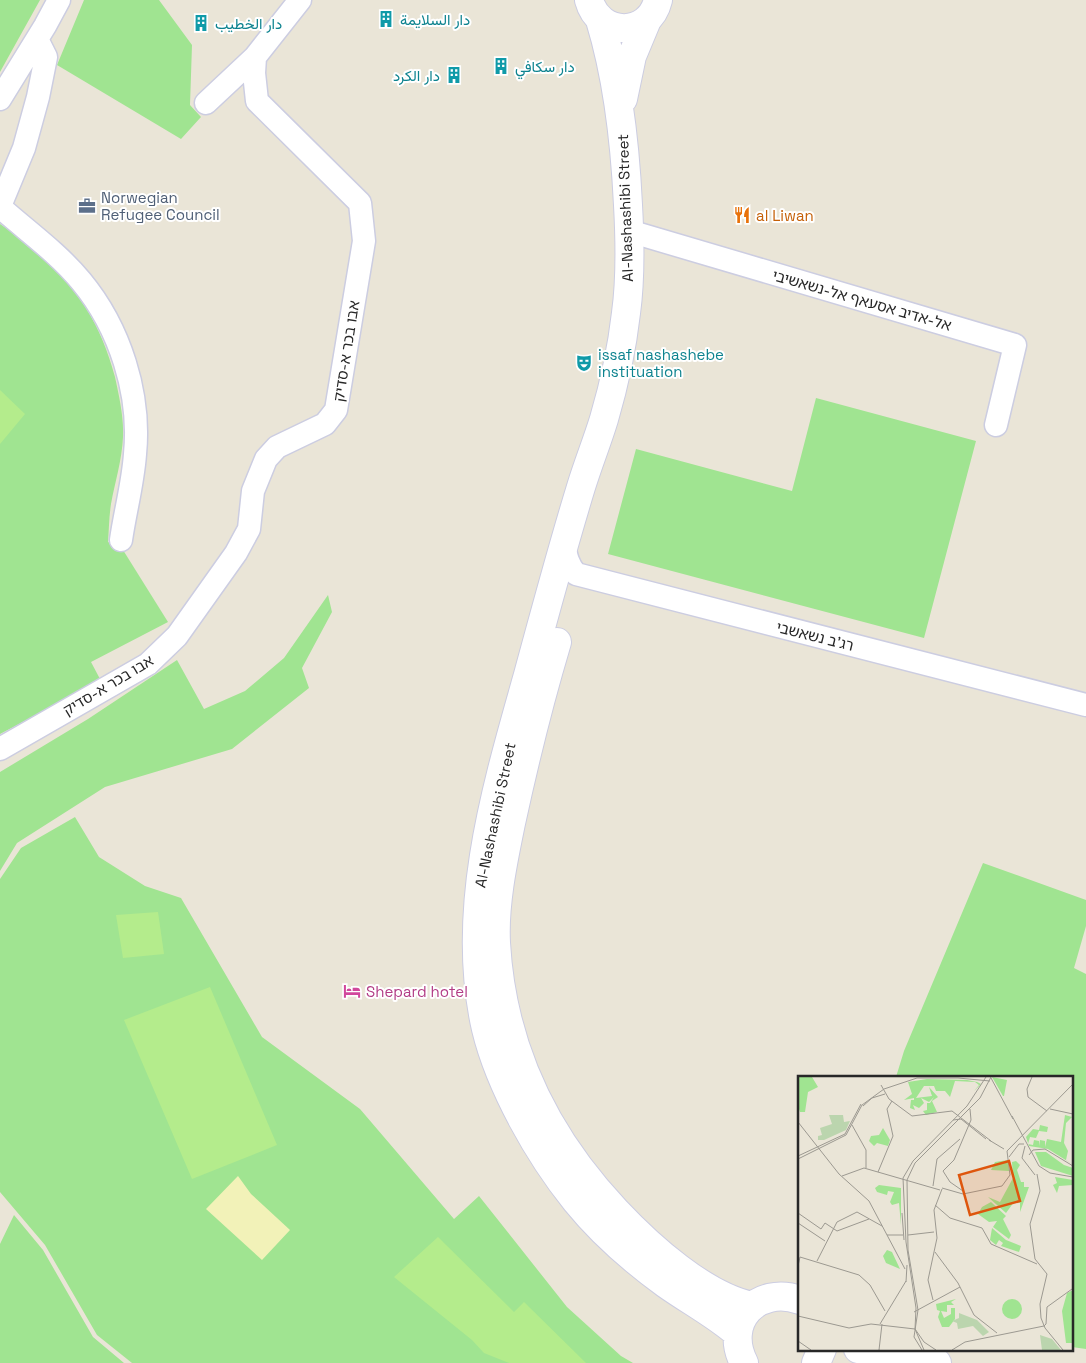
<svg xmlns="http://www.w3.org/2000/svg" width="1086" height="1363" viewBox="0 0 1086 1363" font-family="'Space Grotesk',Vazirmatn,'Noto Sans Hebrew',sans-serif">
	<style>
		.green { fill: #a0e491 }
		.sand { fill: #f2f2b8 }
		.pitch { fill: #b4ec8c }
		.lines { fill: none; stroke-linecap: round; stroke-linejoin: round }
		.street-casing { stroke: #cccde1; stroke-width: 25 }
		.secondary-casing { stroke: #cccde1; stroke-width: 30 }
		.street { stroke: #fff; stroke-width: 22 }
		.secondary { stroke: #fff; stroke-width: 28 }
		.labels { text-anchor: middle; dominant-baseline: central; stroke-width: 4; stroke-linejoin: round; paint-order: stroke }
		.culture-label { font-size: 15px; fill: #0d838f; stroke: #fff; text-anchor: start }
		.service-label { font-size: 15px; fill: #4e5e75; stroke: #fff; text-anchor: start }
		.street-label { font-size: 15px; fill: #272727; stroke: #fff }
		.food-label { font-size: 15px; fill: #c56008; stroke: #fff; text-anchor: start }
		.hotel-label { font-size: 15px; fill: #b23c85; stroke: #fff; text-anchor: start }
		.inset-road { fill: none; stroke: #9c9991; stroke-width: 1 }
		.view { fill: #de560d; fill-opacity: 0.15; stroke: #de560d; stroke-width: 2.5 }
		.inset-edge { fill: none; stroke: #272727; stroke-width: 2.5 }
	</style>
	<rect width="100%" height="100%" fill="#eae5d7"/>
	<!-- green -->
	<path class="green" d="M0 0H40L0 72Z
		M84 0H159L192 45 190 105 201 117 181 139 57 65Z
		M0 224C59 262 97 308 115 377 119 396 124 417 123 437 122 460 115 482 111 504 109 517 109 529 108 542L123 550 168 622 91 662 100 679 80 692 0 734Z
		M816 398 976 441 924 638 608 554 636 449 792 491Z
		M328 595 332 612 302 668 309 688 232 749 105 787 17 843 0 871V772L88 719 177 660 204 709 245 691 284 658Z
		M75 817 99 857 145 886 181 898 262 1037 360 1109 454 1219 479 1196 567 1307 621 1356 633 1363H132L97 1335 45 1245 0 1192V879L21 848Z
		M983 863 1086 900V926L1074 968 1086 974V1349L1072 1347V1077H896L904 1051Z
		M14 1215 43 1250 93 1337 124 1363H0V1244Z"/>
	<!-- sand -->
	<path class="sand" d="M238 1176 251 1194 290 1230 262 1260 206 1209Z"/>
	<!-- pitch -->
	<path class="pitch" d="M0 390 25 414 0 444Z
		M158 912 164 954 123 958 116 915Z
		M210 987 277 1145 192 1179 124 1020Z
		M438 1237 514 1312 524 1302 586 1363H509L484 1353 472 1340 394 1277Z"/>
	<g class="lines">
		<!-- street casing -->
		<g class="street-casing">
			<path id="street" d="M0 99 45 26 59 0
				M206 103 255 57
				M0 206 24 148 38 97 46 57 37 39
				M0 207C27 231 58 253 81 281 120 328 141 394 135 454 133 483 125 512 121 540
				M629 231 1015 345 996 425
				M564 544C566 556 568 565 576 574L1086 705
				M0 749 148 664 177 636 236 553 249 529 253 491 266 459 277 447 325 424 336 410 364 241 360 203 257 101 254 73 255 57 300 0"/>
		</g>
		<!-- secondary casing -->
		<g class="secondary-casing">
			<path id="secondary" d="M589 0C599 37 649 38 658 0
				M600 20C618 79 625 142 628 205 630 241 631 277 626 313 622 348 614 385 604 419 597 442 588 464 581 487 562 549 545 612 528 675 496 788 459 911 486 1029 500 1087 539 1155 576 1201 602 1233 633 1260 666 1284 690 1301 715 1314 737 1333
				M623 99 632 56 647 20
				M557 642C539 702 524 763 511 823 503 862 494 904 496 943 502 1047 545 1136 616 1211 649 1246 704 1296 752 1306
				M858 1349 937 1363
				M744 1363C723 1322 757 1285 800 1300
				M816 1363 822 1349"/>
		</g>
		<!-- street -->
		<use href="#street" class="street"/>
		<!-- secondary -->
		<use href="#secondary" class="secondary"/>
	</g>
	<!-- icons -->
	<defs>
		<g id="building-bare" transform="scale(1.35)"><path d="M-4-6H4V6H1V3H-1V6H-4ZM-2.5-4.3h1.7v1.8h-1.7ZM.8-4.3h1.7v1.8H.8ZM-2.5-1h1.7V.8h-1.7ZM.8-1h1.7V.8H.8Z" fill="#0f9aa8" stroke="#fff" stroke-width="2.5" paint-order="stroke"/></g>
		<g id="office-bare" transform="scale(1.35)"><path d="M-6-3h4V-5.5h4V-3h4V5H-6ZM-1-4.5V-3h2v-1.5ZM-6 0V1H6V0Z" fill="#5c6f8a" stroke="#fff" stroke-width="2.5" paint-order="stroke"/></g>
		<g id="restaurant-bare" transform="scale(1.35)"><path d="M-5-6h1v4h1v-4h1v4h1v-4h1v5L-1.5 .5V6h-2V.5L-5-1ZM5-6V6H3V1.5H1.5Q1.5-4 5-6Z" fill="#e8710a" stroke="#fff" stroke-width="2.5" paint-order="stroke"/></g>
		<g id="theatre-bare" transform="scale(1.35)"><path d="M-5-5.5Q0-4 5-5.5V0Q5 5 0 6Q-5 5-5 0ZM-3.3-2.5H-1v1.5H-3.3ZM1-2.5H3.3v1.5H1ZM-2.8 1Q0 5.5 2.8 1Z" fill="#0f9aa8" stroke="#fff" stroke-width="2.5" paint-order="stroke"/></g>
		<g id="hotel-bare" transform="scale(1.35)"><path d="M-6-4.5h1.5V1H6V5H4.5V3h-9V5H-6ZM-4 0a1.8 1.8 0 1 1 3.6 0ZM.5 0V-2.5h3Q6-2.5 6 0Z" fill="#d1479c" stroke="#fff" stroke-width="2.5" paint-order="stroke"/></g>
	</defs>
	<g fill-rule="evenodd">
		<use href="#building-bare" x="386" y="19"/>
		<use href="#building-bare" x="201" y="23"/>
		<use href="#building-bare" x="501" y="66"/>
		<use href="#building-bare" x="454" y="75"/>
		<use href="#office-bare" x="87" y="206"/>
		<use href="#restaurant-bare" x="742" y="215"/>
		<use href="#theatre-bare" x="584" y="363"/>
		<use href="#hotel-bare" x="352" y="991"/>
	</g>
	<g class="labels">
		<!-- culture labels -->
		<g class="culture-label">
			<text x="400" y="19">دار السلايمة</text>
			<text x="215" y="23">دار الخطيب</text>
			<text x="515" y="66">دار سكافي</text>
			<text x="440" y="75" text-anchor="end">دار الكرد</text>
			<text x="598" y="354">issaf nashashebe<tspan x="598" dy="17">instituation</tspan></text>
		</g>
		<!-- service labels -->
		<g class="service-label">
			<text x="101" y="197">Norwegian<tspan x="101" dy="17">Refugee Council</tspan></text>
		</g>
		<!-- street labels -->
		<g class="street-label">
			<text transform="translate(625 208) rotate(-92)">Al-Nashashibi Street</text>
			<text transform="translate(862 300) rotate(16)">אל-אדיב אסעאף אל-נשאשיבי</text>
			<text transform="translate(346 351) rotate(-81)">אבו בכר א-סדיק</text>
			<text transform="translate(815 636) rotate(14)">רג'ב נשאשבי</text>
			<text transform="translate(108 685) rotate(-31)">אבו בכר א-סדיק</text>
			<text transform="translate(495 815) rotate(-78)">Al-Nashashibi Street</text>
		</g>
		<!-- food labels -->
		<g class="food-label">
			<text x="756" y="215">al Liwan</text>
		</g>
		<!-- hotel labels -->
		<g class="hotel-label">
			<text x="366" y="991">Shepard hotel</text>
		</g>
	</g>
	<!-- overview -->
	<g transform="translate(798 1076)">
		<rect width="275" height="275" fill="#eae5d7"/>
		<path d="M0 1H14L20 11 10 16 7 36H2L0 30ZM194 1 209 4 206 20H205ZM129 3 169 4 179 6 183 8 176 15 181 9 177 6 157 5 152 21 147 15H138L136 10H126L118 22 134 20 131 11 140 21 134 25 139 36 128 39 125 35 129 34V27H132L136 21 131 26 123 22 126 27 121 32 115 29 117 34 112 32 113 24H116V22L106 24 114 18 110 6ZM267 39 274 41 268 47 266 67 270 75 268 84 274 88 250 73 231 70 228 61 235 53 241 54 242 49 250 51 249 56 241 55 238 62 232 61 230 68 235 69 236 64 241 65V70L242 64 247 65V71L249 63 263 66ZM85 52 92 64 90 70 79 67 76 70 71 65 73 60 81 59ZM237 76H248L266 89 275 92V100L243 90ZM210 84 211 95 193 94 197 86ZM218 85 222 89 219 94 223 106H226V111H231L222 136V127L216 126 208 137 190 121 202 126 215 102 214 86ZM257 101 275 104V109L261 110 259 117 255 109 259 107ZM81 109 103 112V149L101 127 94 129 92 126 96 116 90 115 89 119 79 116 77 112ZM193 126 208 140 205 143 213 159 211 163 195 151 199 145 191 146 180 138 184 131ZM194 152 208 164 223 170 221 176 203 170 205 167 201 164 198 169 192 164ZM89 174 94 176 102 193 88 187 85 180ZM275 214V267H268L264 235 269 217ZM158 223 153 226 156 229H149V236L143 235 146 242 153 238V232H157V243L151 251H144L140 241 142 235 139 234 138 228ZM204 233a10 10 0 1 1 20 0a10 10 0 1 1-20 0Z" fill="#a0e491"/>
		<path d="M31 39H45L46 46 52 45 48 54 26 64H20V60L24 59 22 52 34 48ZM161 237 179 244 191 256 185 260 175 250 160 253 159 247 154 245 161 242ZM242 259 254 263 263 274H244Z" fill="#bbd5ae"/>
		<path class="inset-road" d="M234 1 229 13 230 21 249 35M160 2 192 5M193 2 215 43M83 9 91 23 114 40 154 35 193 65M65 30 74 22 87 18M252 33 275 38M214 40 241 90 252 97 275 101M155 44 163 43 188 63M0 46 41 98 71 125 107 193M54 49 68 74V92M191 64 206 73M227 70 224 82 237 99M209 75 275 8M231 79 235 74 247 73 275 90M0 80 47 58 63 28M211 81 221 68H226M0 83 48 59 64 29 86 13 119 2H160M80 96 95 60 89 33 94 25M239 98 242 115 232 148 237 183 249 198 242 228 243 242 247 252 265 274M44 100 66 92 142 114M135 110 139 83 162 63M144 112 165 118 204 110 212 99 209 75M165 115 152 106 145 95 156 84 173 44 172 33M137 129 152 142 184 152 193 168 239 188M0 137 23 153 27 147 39 155 71 143M104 137 106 164M0 147 27 165M89 159H105M110 159 136 156M137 176 160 207 176 239 199 257M19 185 39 146 59 136 84 150M0 190 2 181 61 199 72 209 87 235M108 206 109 189M135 224 130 204 139 162 136 134 144 113M116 236 162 211M0 240 51 252M73 248 117 253 126 266 138 274M82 248 108 205M51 252 73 248M0 265 13 274M81 274 84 248M124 274 116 261 120 234 110 174 109 104 117 87 182 22 193 1M126 274 117 253 118 232 108 166 105 102 115 85 169 30 188 1M154 274 167 266 246 250 248 248 249 231 274 213"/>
		<path class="view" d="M211 85 222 125 172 139 161 99Z"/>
		<rect width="275" height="275" class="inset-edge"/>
	</g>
</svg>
